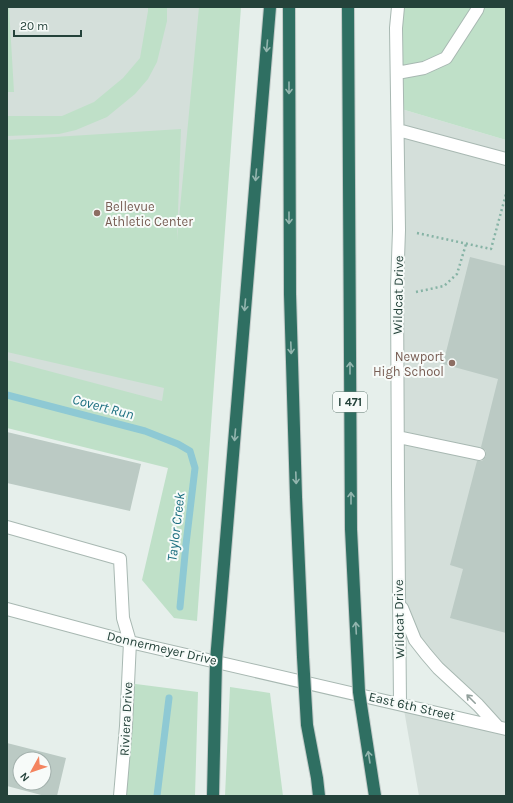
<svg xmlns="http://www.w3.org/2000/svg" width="513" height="803" viewBox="0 0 513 803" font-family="Karla,sans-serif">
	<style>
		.built { fill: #d4dfda }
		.green { fill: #bfe0c8 }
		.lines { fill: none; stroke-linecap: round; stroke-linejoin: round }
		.stream { stroke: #8ec9d4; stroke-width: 7 }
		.building { fill: #bbcac4; fill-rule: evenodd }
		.minor-casing { stroke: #a8b8b2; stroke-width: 14 }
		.path { stroke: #86b3a5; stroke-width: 2.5; stroke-dasharray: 2 3; stroke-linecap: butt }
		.minor { stroke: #fff; stroke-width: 12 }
		.highway-bridge-casing { stroke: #c2cac8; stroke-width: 14; stroke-linecap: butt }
		.highway-bridge { stroke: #2f6f62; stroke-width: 12 }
		.oneway { stroke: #93b5ae }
		.oneway2 { stroke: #92a09c }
		.education-dot { fill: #8d6e63; stroke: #f7fbf9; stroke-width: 1.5 }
		.labels { text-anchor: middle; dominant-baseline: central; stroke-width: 4; stroke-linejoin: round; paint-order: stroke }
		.shield { fill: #f7fbf9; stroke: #637a73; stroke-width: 1 }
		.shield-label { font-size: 12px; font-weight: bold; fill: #24423a }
		.education-label { font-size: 13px; fill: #785e54; stroke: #f7fbf9; text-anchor: start }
		.street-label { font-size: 13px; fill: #24423a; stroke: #f7fbf9 }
		.water-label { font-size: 14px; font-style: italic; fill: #1c6f80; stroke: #f7fbf9 }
	</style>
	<rect width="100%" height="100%" fill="#e6efeb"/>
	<!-- built -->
	<path class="built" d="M7 7H203L167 459 7 420Z
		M398 108 506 140V796H419L403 704 497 727 438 668 399 601Z"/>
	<!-- green -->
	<path class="green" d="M7 7H9L14 92H7Z
		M148 7H167V21L157 62 148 79 135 94 107 117 76 130 59 134 7 136V116H62L94 102 123 78 140 58 148 11Z
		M199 7H241L197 621 174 618 142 580 168 468 7 428V360L162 401 164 388 7 352V140L181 129 177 240Z
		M398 7H506V140L398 108Z
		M128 683 198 692 195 796H120Z
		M230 687 270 693 283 796H225Z"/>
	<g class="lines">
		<!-- stream -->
		<path class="stream" d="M7 395 145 431 178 444 190 451 195 468 186 544 180 607
			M157 796 169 698"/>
	</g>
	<!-- building -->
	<path class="building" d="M470 257 506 266V633L450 618 463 569 450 565 477 461H482L486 456V451L481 447 498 379 443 364Z
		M7 432 141 464 130 511 7 483Z
		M7 743 66 758 57 796H45L7 786ZM20 759H44V783H20Z"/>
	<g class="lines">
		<!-- minor casing -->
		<g class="minor-casing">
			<path id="minor" d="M398 7 396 28 399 230 397 288 398 484 400 703
				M397 73 424 68 446 58 477 10 478 7
				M398 130 506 159
				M398 437 479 454
				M7 527 120 559 123 618 130 642 126 726 120 796
				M402 608 415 640 426 654 438 668 478 705 498 727
				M7 609 130 642 506 729"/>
		</g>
		<!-- path -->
		<path class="path" d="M417 233 491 249 506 194
			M416 292 444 286 457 274 466 244"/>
		<!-- minor -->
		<use href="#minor" class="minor"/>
		<!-- highway-bridge casing -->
		<g class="highway-bridge-casing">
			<path id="highway-bridge" d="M289 7 290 294 296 497 303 657 307 725 317 778 319 796
				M348 7 351 529 359 692 375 796
				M213 796 216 661 270 7"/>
		</g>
		<!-- highway-bridge -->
		<use href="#highway-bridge" class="highway-bridge"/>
	</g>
	<!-- one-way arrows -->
	<defs><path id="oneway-shaft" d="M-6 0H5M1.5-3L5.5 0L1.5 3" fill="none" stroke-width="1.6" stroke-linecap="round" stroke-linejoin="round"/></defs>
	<g class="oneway">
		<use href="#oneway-shaft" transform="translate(267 46) rotate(95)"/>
		<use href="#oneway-shaft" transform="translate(289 88) rotate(90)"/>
		<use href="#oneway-shaft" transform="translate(256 175) rotate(95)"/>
		<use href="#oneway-shaft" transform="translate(289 218) rotate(90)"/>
		<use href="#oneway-shaft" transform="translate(245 305) rotate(95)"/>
		<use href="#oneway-shaft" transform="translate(291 348) rotate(88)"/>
		<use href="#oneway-shaft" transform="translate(350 368) rotate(-90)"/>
		<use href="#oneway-shaft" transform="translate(235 435) rotate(95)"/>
		<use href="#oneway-shaft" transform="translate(296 478) rotate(88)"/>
		<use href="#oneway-shaft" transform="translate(351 498) rotate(-90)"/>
		<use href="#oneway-shaft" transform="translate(356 628) rotate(-93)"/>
		<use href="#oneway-shaft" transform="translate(369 757) rotate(-99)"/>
	</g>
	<use class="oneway2" href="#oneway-shaft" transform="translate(471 699) rotate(-135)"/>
	<!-- markers -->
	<g class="education-dot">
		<circle cx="97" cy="213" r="4"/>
		<circle cx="452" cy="363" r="4"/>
	</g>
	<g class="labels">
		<!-- shield labels -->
		<rect class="shield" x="333" y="392" width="34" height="20" rx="3"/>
		<g class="shield-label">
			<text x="350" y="402">I 471</text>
		</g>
		<!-- education labels -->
		<g class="education-label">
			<text x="105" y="206">Bellevue<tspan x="105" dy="15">Athletic Center</tspan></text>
			<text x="444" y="356" text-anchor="end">Newport<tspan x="444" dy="15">High School</tspan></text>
		</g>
		<!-- street labels -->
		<g class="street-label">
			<text transform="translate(398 295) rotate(-89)">Wildcat Drive</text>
			<text transform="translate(399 619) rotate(-91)">Wildcat Drive</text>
			<text transform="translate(162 648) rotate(13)">Donnermeyer Drive</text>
			<text transform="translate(412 706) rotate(13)">East 6th Street</text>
			<text transform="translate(126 719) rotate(-87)">Riviera Drive</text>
		</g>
		<!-- water labels -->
		<g class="water-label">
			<text transform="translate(103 407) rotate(15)">Covert Run</text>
			<text transform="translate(176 527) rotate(-83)">Taylor Creek</text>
		</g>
	</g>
	<!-- border -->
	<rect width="513" height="803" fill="none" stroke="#24423a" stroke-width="16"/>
	<!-- north arrow -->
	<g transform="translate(32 771) rotate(230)"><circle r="19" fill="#f7fbf9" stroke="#a3b1ad"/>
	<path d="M0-3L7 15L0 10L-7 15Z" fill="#f4845f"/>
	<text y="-6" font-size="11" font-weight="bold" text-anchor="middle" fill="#24423a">N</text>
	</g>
	<!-- scale -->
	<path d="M14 30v6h67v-6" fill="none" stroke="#24423a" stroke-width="2"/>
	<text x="20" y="30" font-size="12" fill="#24423a" stroke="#f7fbf9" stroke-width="3" paint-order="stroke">20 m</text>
</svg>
